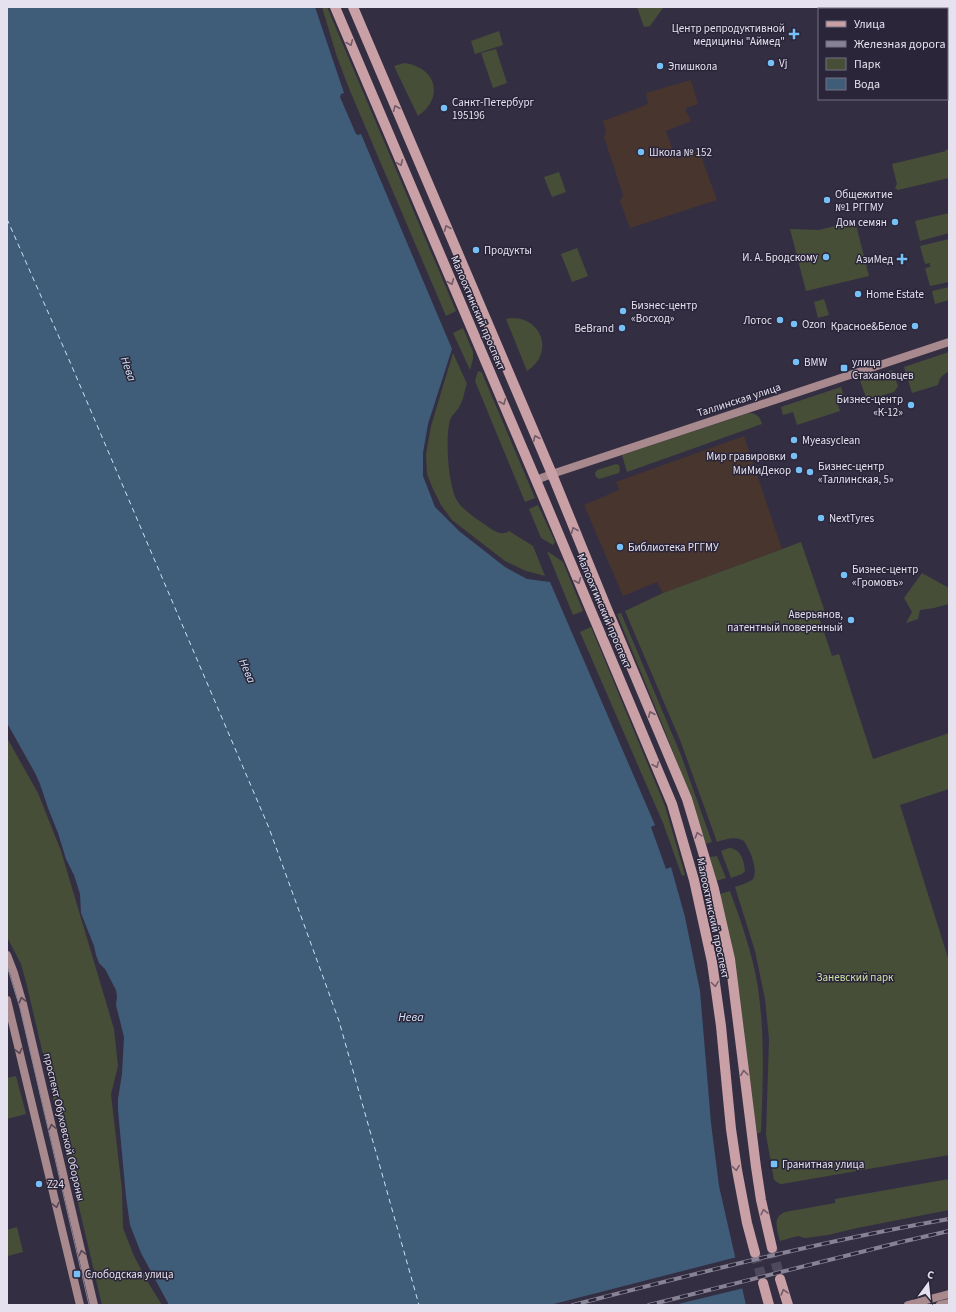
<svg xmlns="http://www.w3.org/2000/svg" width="956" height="1312" viewBox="0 0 956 1312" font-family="'Source Sans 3',sans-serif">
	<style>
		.education { fill: #48352e }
		.green { fill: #464e38 }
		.water { fill: #3f5c78 }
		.pier { fill: #342e43 }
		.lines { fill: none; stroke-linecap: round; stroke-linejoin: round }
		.ferry { stroke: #cee2f6; stroke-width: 1; stroke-dasharray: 5 4; stroke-linecap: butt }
		.primary-tunnel { stroke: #4f495d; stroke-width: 10; stroke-dasharray: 10 5; stroke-linecap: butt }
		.secondary { stroke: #a8898d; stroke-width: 8 }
		.primary { stroke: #c9a0a6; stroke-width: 10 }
		.tram { stroke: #878294; stroke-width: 1 }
		.rail-casing { stroke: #878294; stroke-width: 4 }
		.rail { stroke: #2a2538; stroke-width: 2.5; stroke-dasharray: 8; stroke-linecap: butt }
		.oneway { stroke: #725c6a }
		.oneway2 { stroke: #564856 }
		.poi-dot { fill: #76c0f7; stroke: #2a2538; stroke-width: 1.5 }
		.labels { text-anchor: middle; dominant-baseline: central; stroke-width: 3; stroke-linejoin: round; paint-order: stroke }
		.poi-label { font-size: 11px; fill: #e5e1ef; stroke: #2a2538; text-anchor: start }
		.street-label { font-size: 11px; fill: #e5e1ef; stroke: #2a2538 }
		.park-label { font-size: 11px; fill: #cce1a1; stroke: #2a2538 }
		.water-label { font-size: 12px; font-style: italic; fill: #cee2f6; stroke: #2a2538 }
	</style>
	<rect width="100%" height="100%" fill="#342e43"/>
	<!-- education -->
	<path class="education" d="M691 80 698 104 686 108V111L691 121 666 131 676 159 699 151 717 200 630 228 620 201 623 195 604 137 606 131 603 121 646 105 648 103 646 93Z
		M744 436 782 549 663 593 657 582 623 596 584 505 619 490 616 482Z"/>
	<!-- green -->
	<path class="green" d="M322 7H327L456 311 446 316 350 91 337 57Z
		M637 7H663V8L650 26 644 27Z
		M499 31 503 45 475 54 471 41Z
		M496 49 507 83 493 88 481 53Z
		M404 63C436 67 445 97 418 116L394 66Z
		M949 149V178L898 190 895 188 897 184 892 164 946 151 945 150Z
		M559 172 566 192 552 197 544 177Z
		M949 213V233L920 241 915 221Z
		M855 221 869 276 806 291 790 229 819 230Z
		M949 239V282L930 286 925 268 930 267V263L925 264 920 246Z
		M577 248 588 276 572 282 561 254Z
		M949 287V300L935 304 932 291Z
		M824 299 829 315 818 318 814 302Z
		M512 318C543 318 554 354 527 371L506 319Z
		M463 328 473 352V359L470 370 453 333Z
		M949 352V372C942 374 940 378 938 385L912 393 904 367Z
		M453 353 467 384C464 391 464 399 460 405 458 411 452 414 450 420 445 437 448 488 458 502 463 510 477 519 484 524 491 529 501 537 509 531L533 546 545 576 526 571 505 561 452 520 441 505 433 489 427 474 426 454 431 426Z
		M892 370 898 386 894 392 867 400 860 381Z
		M478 371 481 372 482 373 535 498 525 502 475 381Z
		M841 387 844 396 836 399 840 411 797 425 793 412 783 415 781 407Z
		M749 413C757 413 760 417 762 424L627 472 622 455Z
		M616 464 619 465 620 470 619 473 599 479 596 477 595 473 597 470Z
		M538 505 555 542 553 545 541 538 529 509Z
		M801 542 825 612 818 614 832 656 839 654 873 759 949 733V789L900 805 949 961V1155L782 1184H780L774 1180 766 1135 769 1039 765 999 755 951 735 887C740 885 748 883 752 880 760 872 749 848 744 841 735 836 727 839 717 842L680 740 625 611 663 593Z
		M547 551 563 562 583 611 573 615Z
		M922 573 949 588V604L934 608 920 610 918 619 906 623 912 612 904 598Z
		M621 613 681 755 712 842 706 844C681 766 648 690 617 614Z
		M591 627 665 806 685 875 682 876 663 823 580 632Z
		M7 738 38 793 61 851 114 1029 118 1066 111 1094 122 1190 123 1228 134 1256 149 1284 162 1305H102L26 982 21 964 7 937Z
		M729 848C741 849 744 860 745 871L742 874 731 878 721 851Z
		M717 856 726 878 716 881 710 857Z
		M730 891C741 922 753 955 758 988 765 1036 763 1084 761 1132L757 1134 720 894Z
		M16 1076 26 1114 7 1119V1078Z
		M949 1179V1210L857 1228 828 1235 805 1238 798 1236 780 1241C777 1229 772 1217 785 1212L835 1203V1199Z
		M17 1227 23 1252 8 1256 7 1230Z"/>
	<!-- water -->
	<path class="water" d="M7 7H315L344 93 341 94 340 97 356 134 358 135 361 134 452 349 428 424 423 453V476L435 507 459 531 505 567 527 579 550 582 655 825 651 827 666 869 671 867 685 917 700 991 711 1123 719 1186 746 1305H169L141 1253 130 1225 126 1197 118 1110V1099L122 1074 124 1037 116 1005 117 997 116 990 105 969 99 963 96 955 94 946 81 913 80 894 74 875 66 859 58 833 48 808 40 784 35 773 7 723Z"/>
	<!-- pier -->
	<path class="pier" d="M737 1257 744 1288 674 1305H550Z"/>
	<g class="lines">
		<!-- ferry -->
		<path class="ferry" d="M7 219 70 362 269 828 339 1021 419 1305"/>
		<!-- primary-tunnel -->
		<path class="primary-tunnel" d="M772 1248 780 1279
			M755 1253 763 1283"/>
		<!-- secondary -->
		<path class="secondary" d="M536 480 552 474 949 342
			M7 955 14 973 23 1004 94 1305
			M7 1000 80 1305
			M908 1305 949 1294
			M940 1305 949 1303"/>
		<!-- primary -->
		<path class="primary" d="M335 7 544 499 672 804 694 880 712 962 721 1026 731 1129 737 1170 747 1223 755 1253
			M353 7 552 474 607 609 687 799 714 889 730 959 756 1167 761 1200 772 1248
			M780 1279 788 1305
			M763 1283 769 1305"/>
		<!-- tram -->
		<path class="tram" d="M7 966 20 1008 89 1305"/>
		<!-- rail casing -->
		<g class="rail-casing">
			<path id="rail" d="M573 1305C698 1273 822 1241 949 1219
				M649 1305 901 1242 949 1231"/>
		</g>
		<!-- rail -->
		<use href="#rail" class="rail"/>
	</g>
	<!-- one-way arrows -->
	<defs><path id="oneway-chevron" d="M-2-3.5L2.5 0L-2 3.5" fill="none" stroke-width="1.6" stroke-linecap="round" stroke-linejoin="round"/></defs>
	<g class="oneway">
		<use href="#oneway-chevron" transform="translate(350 43) rotate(67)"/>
		<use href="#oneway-chevron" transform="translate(396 108) rotate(-113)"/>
		<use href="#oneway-chevron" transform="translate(400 163) rotate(67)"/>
		<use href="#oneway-chevron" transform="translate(447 228) rotate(-113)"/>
		<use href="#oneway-chevron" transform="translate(451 282) rotate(67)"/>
		<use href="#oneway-chevron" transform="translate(503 402) rotate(67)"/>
		<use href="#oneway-chevron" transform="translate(536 438) rotate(-113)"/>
		<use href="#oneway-chevron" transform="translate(574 530) rotate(-112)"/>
		<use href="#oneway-chevron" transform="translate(578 581) rotate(67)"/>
		<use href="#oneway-chevron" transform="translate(651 714) rotate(-113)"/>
		<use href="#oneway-chevron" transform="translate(656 765) rotate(67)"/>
		<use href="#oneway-chevron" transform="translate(698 835) rotate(-107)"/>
		<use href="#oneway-chevron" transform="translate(715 984) rotate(82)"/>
		<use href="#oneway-chevron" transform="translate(744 1073) rotate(-97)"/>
		<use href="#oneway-chevron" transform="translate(736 1168) rotate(82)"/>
		<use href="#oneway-chevron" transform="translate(764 1212) rotate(-103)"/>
		<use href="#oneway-chevron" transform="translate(784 1292) rotate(-106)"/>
	</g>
	<g class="oneway2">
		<use href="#oneway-chevron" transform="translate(22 1000) rotate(-105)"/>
		<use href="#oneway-chevron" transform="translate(19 1051) rotate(77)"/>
		<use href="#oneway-chevron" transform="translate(52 1127) rotate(-103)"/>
		<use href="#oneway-chevron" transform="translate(56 1205) rotate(77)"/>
		<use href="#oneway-chevron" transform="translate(82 1253) rotate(-103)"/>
	</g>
	<!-- markers -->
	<g class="poi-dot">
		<path d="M792 28h4v4h4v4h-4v4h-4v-4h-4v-4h4z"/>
		<circle cx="771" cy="63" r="4"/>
		<circle cx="660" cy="66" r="4"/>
		<circle cx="444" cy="108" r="4"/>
		<circle cx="641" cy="152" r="4"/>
		<circle cx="827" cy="200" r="4"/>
		<circle cx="895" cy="222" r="4"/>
		<circle cx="476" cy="250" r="4"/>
		<circle cx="826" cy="257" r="4"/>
		<path d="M900 253h4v4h4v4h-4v4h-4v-4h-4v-4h4z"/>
		<circle cx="858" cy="294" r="4"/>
		<circle cx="623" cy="311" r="4"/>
		<circle cx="780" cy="320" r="4"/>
		<circle cx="794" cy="324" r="4"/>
		<circle cx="915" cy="326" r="4"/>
		<circle cx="622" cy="328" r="4"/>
		<circle cx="796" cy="362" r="4"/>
		<rect x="840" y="364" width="8" height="8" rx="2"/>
		<circle cx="911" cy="405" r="4"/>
		<circle cx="794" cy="440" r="4"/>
		<circle cx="794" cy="456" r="4"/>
		<circle cx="799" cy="470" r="4"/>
		<circle cx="810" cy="472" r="4"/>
		<circle cx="821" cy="518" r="4"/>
		<circle cx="620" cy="547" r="4"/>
		<circle cx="844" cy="575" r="4"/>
		<circle cx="851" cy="620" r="4"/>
		<rect x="770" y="1160" width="8" height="8" rx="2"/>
		<circle cx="39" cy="1184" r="4"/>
		<rect x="73" y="1270" width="8" height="8" rx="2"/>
	</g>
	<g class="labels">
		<!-- poi labels -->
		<g class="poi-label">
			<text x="785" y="28" text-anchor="end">Центр репродуктивной<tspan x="785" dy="13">медицины "Аймед"</tspan></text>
			<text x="779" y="63">Vj</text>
			<text x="668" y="66">Эпишкола</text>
			<text x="452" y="102">Санкт-Петербург<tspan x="452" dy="13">195196</tspan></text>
			<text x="649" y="152">Школа № 152</text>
			<text x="835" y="194">Общежитие<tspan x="835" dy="13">№1 РГГМУ</tspan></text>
			<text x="887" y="222" text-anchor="end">Дом семян</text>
			<text x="484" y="250">Продукты</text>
			<text x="818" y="257" text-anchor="end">И. А. Бродскому</text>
			<text x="893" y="259" text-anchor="end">АзиМед</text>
			<text x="866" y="294">Home Estate</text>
			<text x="631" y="305">Бизнес-центр<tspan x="631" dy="13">«Восход»</tspan></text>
			<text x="772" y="320" text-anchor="end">Лотос</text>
			<text x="802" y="324">Ozon</text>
			<text x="907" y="326" text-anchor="end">Красное&amp;Белое</text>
			<text x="614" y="328" text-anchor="end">BeBrand</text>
			<text x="804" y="362">BMW</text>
			<text x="852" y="362">улица<tspan x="852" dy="13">Стахановцев</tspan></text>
			<text x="903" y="399" text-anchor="end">Бизнес-центр<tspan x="903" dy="13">«К-12»</tspan></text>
			<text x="802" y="440">Myeasyclean</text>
			<text x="786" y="456" text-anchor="end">Мир гравировки</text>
			<text x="818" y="466">Бизнес-центр<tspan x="818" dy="13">«Таллинская, 5»</tspan></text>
			<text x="791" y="470" text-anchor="end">МиМиДекор</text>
			<text x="829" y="518">NextTyres</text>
			<text x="628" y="547">Библиотека РГГМУ</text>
			<text x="852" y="569">Бизнес-центр<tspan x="852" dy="13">«Громовъ»</tspan></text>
			<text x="843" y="614" text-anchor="end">Аверьянов,<tspan x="843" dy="13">патентный поверенный</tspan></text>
			<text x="782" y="1164">Гранитная улица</text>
			<text x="47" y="1184">Z24</text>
			<text x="85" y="1274">Слободская улица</text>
		</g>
		<!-- street labels -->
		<g class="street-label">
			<text transform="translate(478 313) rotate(67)">Малоохтинский проспект</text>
			<text transform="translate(739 400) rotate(-18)">Таллинская улица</text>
			<text transform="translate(604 611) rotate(67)">Малоохтинский проспект</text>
			<text transform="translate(713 918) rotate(78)">Малоохтинский проспект</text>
			<text transform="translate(64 1127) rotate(77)">проспект Обуховской Обороны</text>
		</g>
		<!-- park labels -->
		<g class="park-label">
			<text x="855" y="977">Заневский парк</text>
		</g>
		<!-- water labels -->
		<g class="water-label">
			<text transform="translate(128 369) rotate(70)">Нева</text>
			<text transform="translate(247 671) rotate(67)">Нева</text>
			<text x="411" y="1017">Нева</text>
		</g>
	</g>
	<!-- border -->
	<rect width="956" height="1312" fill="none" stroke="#e5e1ef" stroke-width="16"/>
	<!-- legend -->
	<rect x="818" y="8" width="130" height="92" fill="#2a2538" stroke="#757081"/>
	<rect x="826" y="21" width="20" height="6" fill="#c9a0a6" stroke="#757081"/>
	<text x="854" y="28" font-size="12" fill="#e5e1ef">Улица</text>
	<rect x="826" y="41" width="20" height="6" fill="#878294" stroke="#757081"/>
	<text x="854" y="48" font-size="12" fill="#e5e1ef">Железная дорога</text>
	<rect x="826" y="58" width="20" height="12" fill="#464e38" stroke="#757081"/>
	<text x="854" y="68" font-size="12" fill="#e5e1ef">Парк</text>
	<rect x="826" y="78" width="20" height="12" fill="#3f5c78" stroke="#757081"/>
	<text x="854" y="88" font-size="12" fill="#e5e1ef">Вода</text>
	<!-- north arrow -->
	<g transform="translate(928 1284) rotate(15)" stroke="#2a2538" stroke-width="3" paint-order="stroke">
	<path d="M0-3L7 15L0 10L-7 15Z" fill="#e5e1ef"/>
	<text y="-6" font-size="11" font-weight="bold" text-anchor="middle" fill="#e5e1ef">С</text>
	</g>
</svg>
